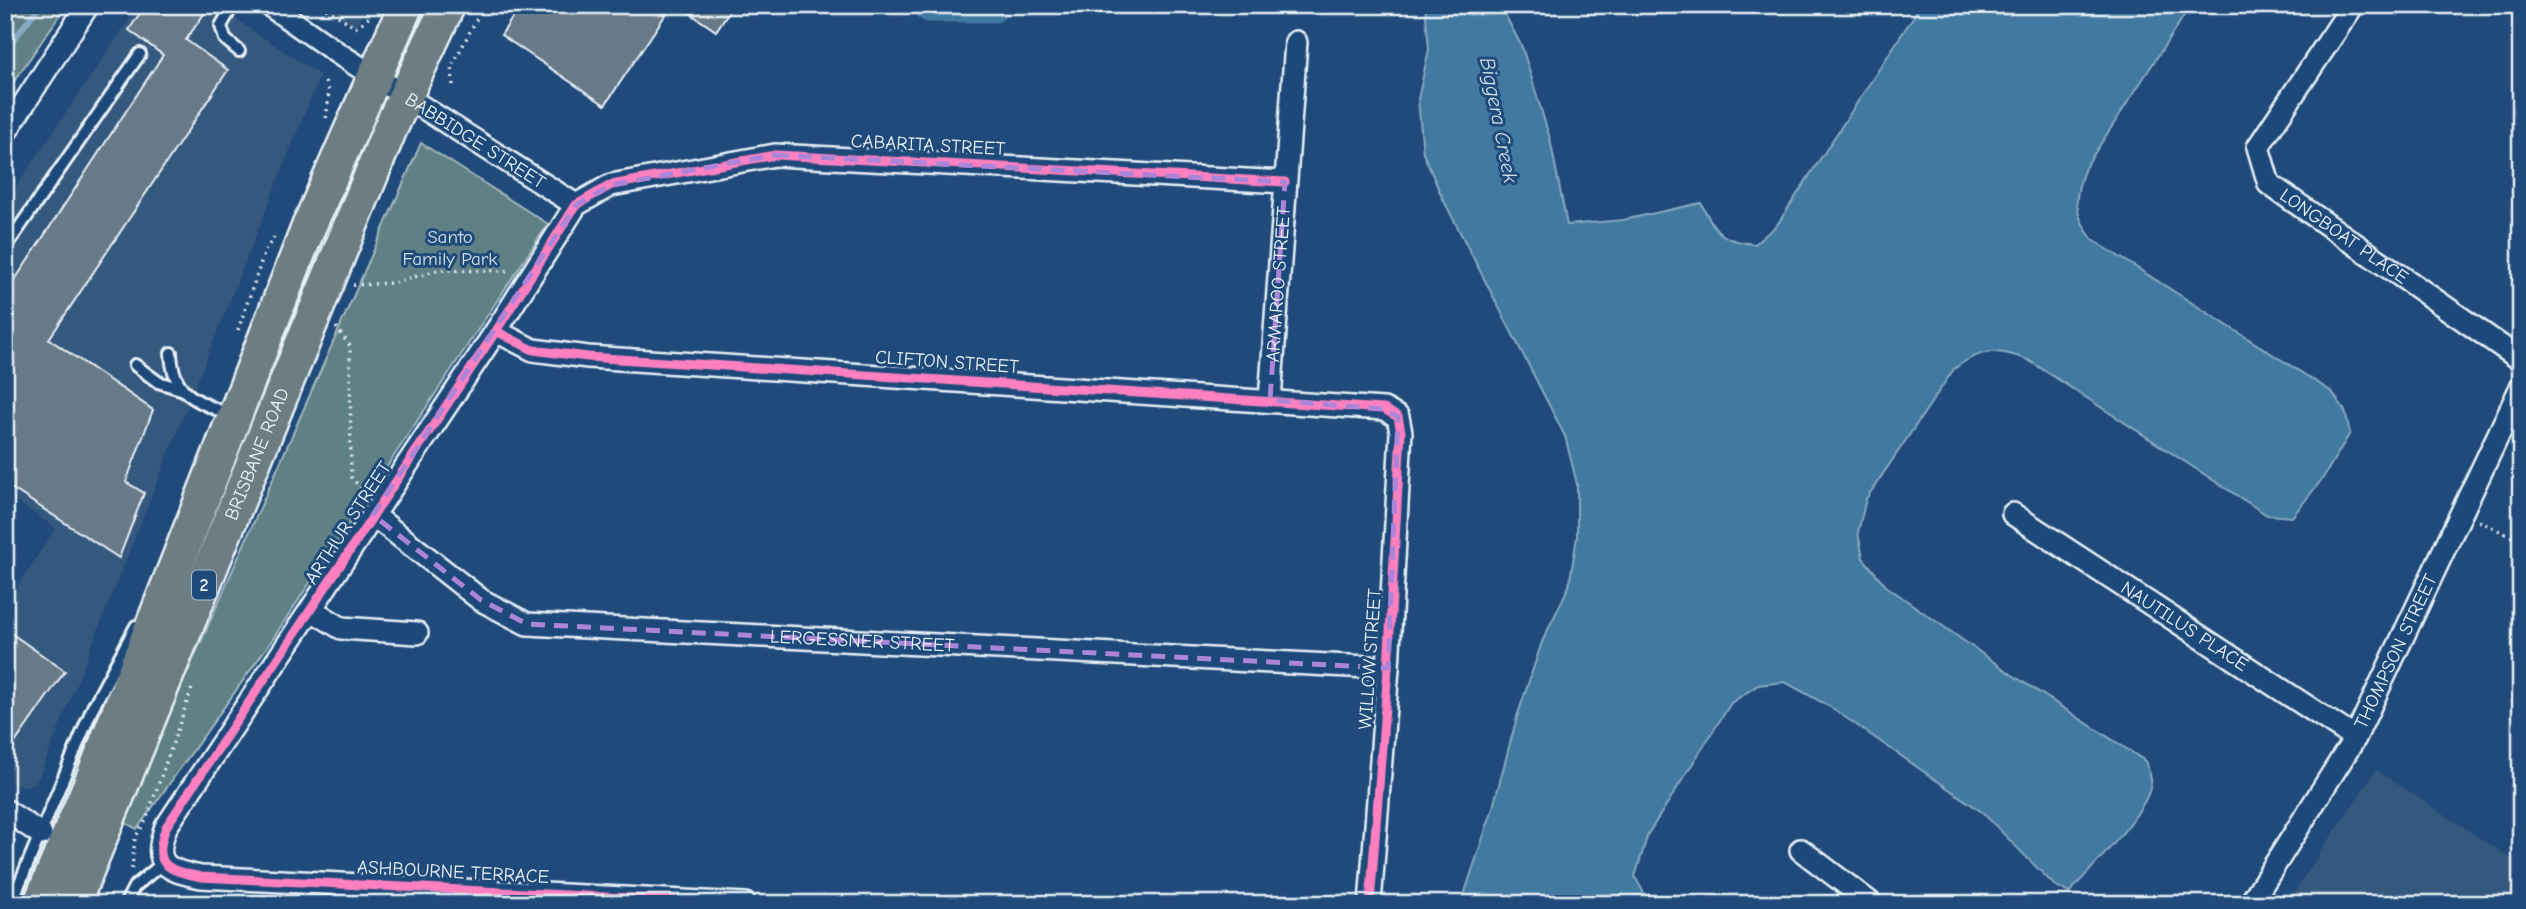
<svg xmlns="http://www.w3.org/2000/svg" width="2526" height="909" viewBox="0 0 2526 909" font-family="'Comic Neue',sans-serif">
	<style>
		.built { fill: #35587e }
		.green { fill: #5f8084; stroke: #a4b8be; stroke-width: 2 }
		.water { fill: #4379a0; stroke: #85a9c3; stroke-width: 2 }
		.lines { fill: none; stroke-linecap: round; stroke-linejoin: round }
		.stream { stroke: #85a9c3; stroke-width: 6 }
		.river { stroke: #4379a0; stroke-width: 35 }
		.building { fill: #677987; stroke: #e8f1f8; stroke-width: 2 }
		.service-casing { stroke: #e8f1f8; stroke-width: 16 }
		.minor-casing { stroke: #e8f1f8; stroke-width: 26 }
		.trunk-casing { stroke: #e8f1f8; stroke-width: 38 }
		.path { stroke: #e8f1f8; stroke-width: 3.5; stroke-dasharray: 2 5; stroke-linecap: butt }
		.service { stroke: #1f4a7a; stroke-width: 10 }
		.minor { stroke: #1f4a7a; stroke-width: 21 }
		.trunk { stroke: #6c7e84; stroke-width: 33 }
		.cycleway-casing { stroke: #1f4a7a; stroke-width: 13 }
		.cycleway { stroke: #ff80c0; stroke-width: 9 }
		.marked { fill: none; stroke: #ac85d9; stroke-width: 5; stroke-dasharray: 14 9; stroke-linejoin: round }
		.labels { text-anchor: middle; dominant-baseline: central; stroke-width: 6; stroke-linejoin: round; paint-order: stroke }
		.shield { fill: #1f4a7a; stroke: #acbfd2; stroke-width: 2 }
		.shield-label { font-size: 18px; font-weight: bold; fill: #e8f1f8 }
		.street-label { font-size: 19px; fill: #e8f1f8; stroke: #1f4a7a }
		.park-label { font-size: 19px; fill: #d3e0e7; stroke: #1f4a7a }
		.water-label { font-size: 21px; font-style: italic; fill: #cfdfeb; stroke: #1f4a7a }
	</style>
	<rect width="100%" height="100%" fill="#1f4a7a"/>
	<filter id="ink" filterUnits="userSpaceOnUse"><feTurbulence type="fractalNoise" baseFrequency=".0143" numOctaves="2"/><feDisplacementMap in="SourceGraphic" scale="14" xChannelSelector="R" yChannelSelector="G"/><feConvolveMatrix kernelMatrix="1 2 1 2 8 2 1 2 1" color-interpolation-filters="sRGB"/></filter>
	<g filter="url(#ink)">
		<!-- built -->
		<path class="built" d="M139 5H214L320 75 40 775 36 782 27 786 16 785 5 777V604L56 528 5 494V203Z
			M320 5H367L355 27Z
			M2376 770 2521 865V904H2286Z"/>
		<!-- green -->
		<path class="green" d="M5 5H67L5 94Z
			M421 143 548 224 272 640 137 829 122 821Z"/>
		<!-- water -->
		<path class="water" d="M1425 5H1500L1522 47 1550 139 1567 225 1623 220 1701 203C1716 233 1721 241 1755 244L1777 225 1921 5H2191L2085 168C2073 197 2073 214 2093 240L2332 392 2345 411 2350 433 2323 478 2292 517 2267 515 2028 360C1997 348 1981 348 1954 369L1866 499 1858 532 1863 558 1886 586 2011 674 2145 761C2147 767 2152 776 2151 782 2151 809 2088 872 2069 893L2054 885 1982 812 1829 706 1785 682 1758 685 1731 703 1648 834 1635 877 1650 904H1461L1492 811 1517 717 1542 642 1569 586 1577 537V484L1565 436 1442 197 1423 153 1418 99 1429 49Z"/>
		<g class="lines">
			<!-- stream -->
			<path class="stream" d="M5 51 40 5"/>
			<!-- river -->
			<path class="river" d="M930 5H993"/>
		</g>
		<!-- building -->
		<path class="building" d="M145 5H210L186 40 228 70 49 339 153 410 126 482 144 493 119 558 5 484V295L163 55 129 30Z
			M521 5H672L605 105 501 35Z
			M678 5H733L716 31Z
			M5 629 65 671 5 757Z"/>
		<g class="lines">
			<!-- service casing -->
			<g class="service-casing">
				<path id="service" d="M233 5 221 26 225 39 239 51
					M5 248 140 54
					M171 353C173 396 196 400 232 416
					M135 365 158 382 181 389
					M11 904 93 707 136 626
					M125 904 134 887 163 863"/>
			</g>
			<!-- minor casing -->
			<g class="minor-casing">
				<g id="minor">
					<path id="s1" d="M269 5 339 54 576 205"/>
					<path id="s2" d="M2353 5 2258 147 2269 184 2521 360"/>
					<path d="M5 133 88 5"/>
					<path d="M496 331 533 350 588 357 1384 409 1398 417 1401 432 1388 668 1370 904"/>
					<path id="s3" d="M1270 400 1296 42"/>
					<path id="s4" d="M2013 514 2355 738"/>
					<path id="s5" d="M373 515 481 600 527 624 1388 668"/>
					<path d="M312 610 341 628 417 633"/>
					<path d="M5 810 41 834"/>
					<path d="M1801 850 1872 904"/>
					<path d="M745 904 201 877C166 870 152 865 166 827L496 331 576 205 611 185 775 155 1285 182"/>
					<path id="s6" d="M2250 904 2355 738 2521 387"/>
				</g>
			</g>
			<!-- trunk casing -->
			<g class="trunk-casing">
				<g id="trunk">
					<path d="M40 904 94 775 309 226 406 5"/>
					<path id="s7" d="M73 904 390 129 448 5"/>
				</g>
			</g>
			<!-- path -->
			<path class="path" d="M320 5 356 27 371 16
				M325 82 329 91 326 121
				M453 85 452 66 484 5
				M353 285 392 283 438 270 511 271
				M336 327 350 346 351 477 365 493
				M238 330 265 251 275 236
				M2479 521 2521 541
				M5 861 15 839
				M132 869 135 838 146 820 192 688"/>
			<!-- service -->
			<use href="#service" class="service"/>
			<!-- minor -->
			<use href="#minor" class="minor"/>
			<!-- trunk -->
			<use href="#trunk" class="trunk"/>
			<!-- cycleway casing -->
			<g class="cycleway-casing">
				<path id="cycleway" d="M496 331 533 350 588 357 1384 409 1398 417 1401 432 1388 668 1370 904
					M745 904 201 877C166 870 152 865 166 827L496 331 576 205 611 185 775 155 1285 182"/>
			</g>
			<!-- cycleway -->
			<use href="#cycleway" class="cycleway"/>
		</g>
	</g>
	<!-- marked area -->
	<path class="marked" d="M775 155 1285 182 1270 400 1384 409 1398 417 1388 668 527 624 481 600 373 515 576 205 611 185Z"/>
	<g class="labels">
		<!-- shield labels -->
		<rect class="shield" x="192" y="570.5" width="24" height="29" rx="5"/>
		<g class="shield-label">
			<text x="204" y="585">2</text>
		</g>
		<!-- street labels -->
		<g class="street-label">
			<text stroke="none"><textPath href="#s1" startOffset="247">BABBIDGE STREET</textPath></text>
			<text transform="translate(928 145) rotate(3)">CABARITA STREET</text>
			<text stroke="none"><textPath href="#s2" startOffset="301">LONGBOAT PLACE</textPath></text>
			<text stroke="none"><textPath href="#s3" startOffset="116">ARMAROO STREET</textPath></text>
			<text transform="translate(947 362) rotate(4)">CLIFTON STREET</text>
			<text stroke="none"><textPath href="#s7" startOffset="486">BRISBANE ROAD</textPath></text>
			<text transform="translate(348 523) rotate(-57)">ARTHUR STREET</text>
			<text stroke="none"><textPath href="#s4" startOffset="205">NAUTILUS PLACE</textPath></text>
			<text stroke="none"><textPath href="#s5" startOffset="525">LERGESSNER STREET</textPath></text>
			<text stroke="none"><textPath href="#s6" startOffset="292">THOMPSON STREET</textPath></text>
			<text transform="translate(1370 659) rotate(-86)">WILLOW STREET</text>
			<text transform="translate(453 872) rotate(3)">ASHBOURNE TERRACE</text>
		</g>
		<!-- park labels -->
		<g class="park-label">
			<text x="450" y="237">Santo<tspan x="450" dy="22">Family Park</tspan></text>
		</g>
		<!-- water labels -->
		<g class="water-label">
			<text transform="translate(1499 120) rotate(79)">Biggera Creek</text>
		</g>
	</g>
	<!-- margin -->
	<rect width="2526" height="909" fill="none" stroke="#1f4a7a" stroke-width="28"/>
	<rect x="14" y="14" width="2498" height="881" fill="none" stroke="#e8f1f8" stroke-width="2.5" filter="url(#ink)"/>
</svg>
